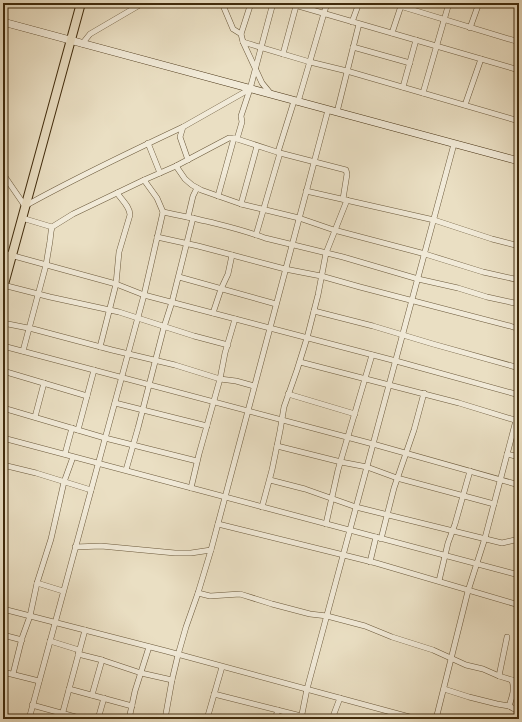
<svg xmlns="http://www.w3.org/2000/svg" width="522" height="722" font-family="'Old Standard TT',serif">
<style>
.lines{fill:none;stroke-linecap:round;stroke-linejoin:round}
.street-casing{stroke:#6a583a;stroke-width:6}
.secondary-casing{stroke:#402b0c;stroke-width:8}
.primary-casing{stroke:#402b0c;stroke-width:10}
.street{stroke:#f1ead8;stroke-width:5}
.secondary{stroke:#f1ead8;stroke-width:7}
.primary{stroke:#eadfc3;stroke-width:8}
</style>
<rect width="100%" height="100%" fill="#eadfc3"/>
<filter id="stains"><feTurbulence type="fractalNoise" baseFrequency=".005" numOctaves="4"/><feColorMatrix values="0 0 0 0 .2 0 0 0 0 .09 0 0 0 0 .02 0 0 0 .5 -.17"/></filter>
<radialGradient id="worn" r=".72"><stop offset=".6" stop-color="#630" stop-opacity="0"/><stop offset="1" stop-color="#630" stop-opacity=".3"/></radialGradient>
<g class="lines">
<defs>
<g id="street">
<path d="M222,3L233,29L241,34"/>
<path d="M251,3L241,34L243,42L262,83L271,94"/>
<path d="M288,3L519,70"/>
<path d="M390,3L519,42"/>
<path d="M516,3L519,4"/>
<path d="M352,22L359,3"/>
<path d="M470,28L479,3"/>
<path d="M392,33L402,3"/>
<path d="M243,42L310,62L347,71L519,121"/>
<path d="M82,44L90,34L143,3"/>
<path d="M353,47L410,63"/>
<path d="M283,54L296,6"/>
<path d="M403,87L416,40"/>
<path d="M423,93L449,3"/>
<path d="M298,102L327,3"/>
<path d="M465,105L481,59"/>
<path d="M337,112L359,24"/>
<path d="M237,139L242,122L241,116L250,89L273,3"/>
<path d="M148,143L160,173"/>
<path d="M278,152L294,101"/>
<path d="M188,160L180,137L183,127L250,89"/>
<path d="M176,166L185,179L192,185L201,190L241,204L299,218L334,230L425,254L483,272L519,280"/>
<path d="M3,174L25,206C77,177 130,152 183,127"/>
<path d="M144,180L176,166L229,138H234L280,153L346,170L347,174L343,199"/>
<path d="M306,191L434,220L492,239L519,246"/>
<path d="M218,196L234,138"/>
<path d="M241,204L257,146"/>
<path d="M163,212C197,219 232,226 265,238L343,257L418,279L458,288L487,297L519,304"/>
<path d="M188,217L193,196L197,188"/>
<path d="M22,218L52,227"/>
<path d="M256,235L280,153"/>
<path d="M157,237L198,246L285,269L321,276L360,287L510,326L519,329"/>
<path d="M3,253L116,284L144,295L396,361L519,395"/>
<path d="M179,277L276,304"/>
<path d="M3,285L50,297L119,312L194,336L228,345"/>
<path d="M314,311L373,326L433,344L519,368"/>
<path d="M213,313L221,289L228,274L232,255"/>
<path d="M3,323L33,329L112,350L175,365L220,379L236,381L254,386"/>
<path d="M3,346L373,444L519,485"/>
<path d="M100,347L116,284L119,252L130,215C130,207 122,200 117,193"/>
<path d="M23,351L46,265L50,241L51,232L52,227L73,214L144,180L157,198L163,212L144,295L29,719"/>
<path d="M300,362L459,403L518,421"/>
<path d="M3,371L87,396"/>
<path d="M288,394L355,414"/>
<path d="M115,403L207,426"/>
<path d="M3,408L105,438L197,461"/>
<path d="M35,417L44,383"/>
<path d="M78,430L94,370"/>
<path d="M3,438L519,575"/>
<path d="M277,446L341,462L367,467L397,478L494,504"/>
<path d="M65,454L72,428"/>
<path d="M507,454L519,457"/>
<path d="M3,465L36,473L91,490"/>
<path d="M126,470L138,428L164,327L172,302L193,218"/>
<path d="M270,480L305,489L356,507L502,543L519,539"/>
<path d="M191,488L199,454L220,379L225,353L235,319"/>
<path d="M262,507L272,470L280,431L284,407L297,370L307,338L318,295L326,253L347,200"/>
<path d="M218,524L376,563L519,605"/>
<path d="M326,524L338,470L372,355"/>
<path d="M381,539L394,488L414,430L424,393"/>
<path d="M75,547L101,546L175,553H191L211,550"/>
<path d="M370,562L376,537"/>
<path d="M439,581L448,543L455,524L470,471"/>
<path d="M37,583L63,591"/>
<path d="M198,593L210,596L240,594L272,604L310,614L327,616L365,626L392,637L433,650L466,665L483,669L499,676L512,680H519"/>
<path d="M3,609L166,651L417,719"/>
<path d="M3,635L22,640"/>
<path d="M50,641L79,650"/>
<path d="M78,654L102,660L141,673L172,680"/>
<path d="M3,672L39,681"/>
<path d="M13,674L22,638L30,616L37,583L51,539L64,482L73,457"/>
<path d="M499,676L507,637"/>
<path d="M69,689L132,706"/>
<path d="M444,689L469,697L497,704L509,706C512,697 515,690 512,680"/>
<path d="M214,694L313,719"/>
<path d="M92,695L102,660"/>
<path d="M32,705L83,719"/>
<path d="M509,706L518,711L516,719"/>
<path d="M61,719L85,630"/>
<path d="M98,719L104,698"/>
<path d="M129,719L135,691L149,647"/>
<path d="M165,719L172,680L178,655L186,627L198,593L211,550L328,110"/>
<path d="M207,719L222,667"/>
<path d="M275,719L278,710"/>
<path d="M301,719L307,689L454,144"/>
<path d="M332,719L340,698"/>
<path d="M436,719L468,591L485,538L519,409"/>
</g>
<path id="secondary" d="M3,22L519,161"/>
<path id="primary" d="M3,288L81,3"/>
</defs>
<!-- street casing -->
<use href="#street" class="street-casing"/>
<!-- secondary casing -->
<use href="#secondary" class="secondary-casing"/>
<!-- primary casing -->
<use href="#primary" class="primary-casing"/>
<!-- street -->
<use href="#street" class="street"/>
<!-- secondary -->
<use href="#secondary" class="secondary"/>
<!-- primary -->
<use href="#primary" class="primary"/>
</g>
<!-- margin -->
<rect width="522" height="722" fill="none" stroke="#eadfc3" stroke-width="16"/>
<rect x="4" y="4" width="514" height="714" fill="none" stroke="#402b0c" stroke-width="2"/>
<rect x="8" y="8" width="506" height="706" fill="none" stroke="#402b0c"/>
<rect width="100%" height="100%" filter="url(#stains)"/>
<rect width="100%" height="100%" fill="url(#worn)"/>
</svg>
